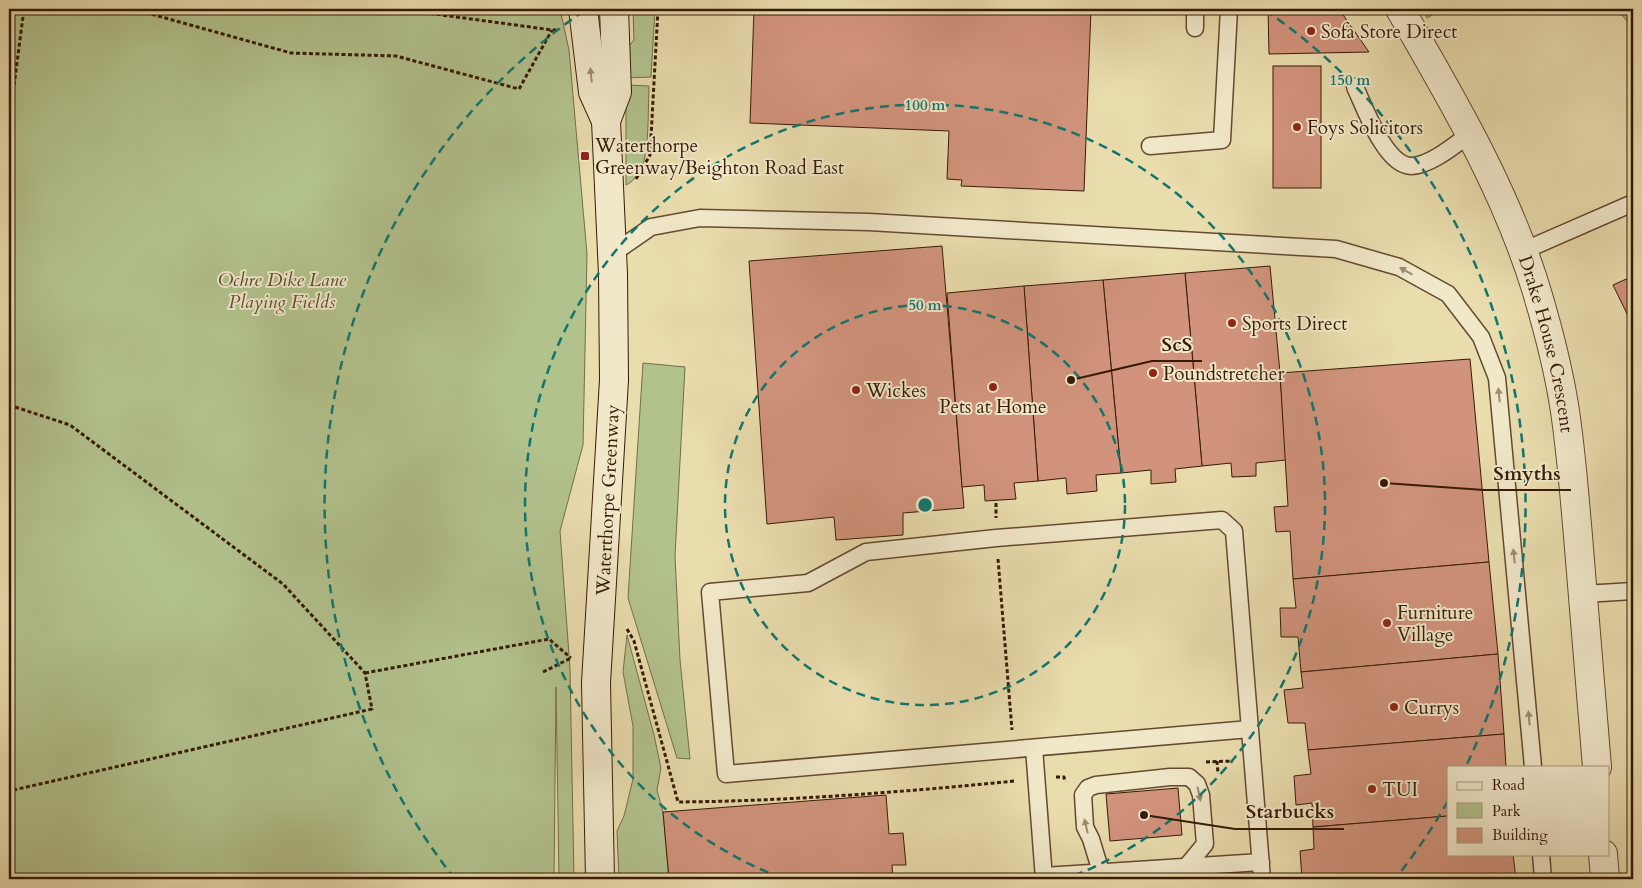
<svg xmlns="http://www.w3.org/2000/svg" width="1642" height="888" font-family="Cardo,serif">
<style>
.green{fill:#b2c28d;stroke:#746e4a}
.building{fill:#d1937c;stroke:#371a06}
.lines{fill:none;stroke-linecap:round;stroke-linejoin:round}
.lane-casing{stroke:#644a30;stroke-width:19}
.street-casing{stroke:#644a30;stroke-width:30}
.secondary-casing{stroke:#371a06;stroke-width:30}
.path{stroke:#371a06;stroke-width:3;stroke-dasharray:4 2.5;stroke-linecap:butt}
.lane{stroke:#f1e8ca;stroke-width:16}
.street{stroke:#f1e8ca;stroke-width:28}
.secondary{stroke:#f1e8ca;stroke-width:28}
.oneway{fill:#9d8b72}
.ring{fill:none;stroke:#0f766e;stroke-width:2.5;stroke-dasharray:9 6}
.poi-dot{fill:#8f2418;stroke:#f1e8ca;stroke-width:2}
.labels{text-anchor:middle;stroke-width:4;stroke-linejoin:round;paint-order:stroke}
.poi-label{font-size:19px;fill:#371a06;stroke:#f1e8ca;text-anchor:start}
.park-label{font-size:19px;font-style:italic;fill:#5c4c2e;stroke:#f1e8ca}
.street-label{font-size:19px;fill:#371a06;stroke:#f1e8ca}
.centre{fill:#0f766e;stroke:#f1e8ca;stroke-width:2.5}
.ring-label{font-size:15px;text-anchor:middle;font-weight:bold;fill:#0f766e;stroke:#f1e8ca;stroke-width:4;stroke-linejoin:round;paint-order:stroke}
.leader{fill:none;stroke:#371a06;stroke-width:2}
.callout-dot{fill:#371a06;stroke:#f1e8ca;stroke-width:2}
.callout-label{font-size:20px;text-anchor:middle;font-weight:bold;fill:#371a06;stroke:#f1e8ca;stroke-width:4;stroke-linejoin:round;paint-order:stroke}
</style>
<rect width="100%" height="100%" fill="#e9dcad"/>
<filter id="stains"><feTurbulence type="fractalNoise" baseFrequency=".004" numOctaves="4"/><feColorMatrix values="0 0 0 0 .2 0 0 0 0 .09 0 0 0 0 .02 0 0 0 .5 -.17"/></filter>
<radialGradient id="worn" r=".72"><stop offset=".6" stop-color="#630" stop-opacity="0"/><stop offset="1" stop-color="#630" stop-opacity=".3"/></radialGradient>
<!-- green -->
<g class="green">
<path d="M9,9H560L569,50L587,254L583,445L560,531L570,669L574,879H559L556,687L554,879H9Z"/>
<path d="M633,9H655L651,77L625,78V51L634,40Z"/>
<path d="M1422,9H1443L1427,18Z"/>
<path d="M1616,9H1633V27Z"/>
<path d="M626,85L649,86C648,109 649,134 645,156C644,165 635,182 626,185Z"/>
<path d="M643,363L685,367L675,556L680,660L690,759L677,758L628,598Z"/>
<path d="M627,635L654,735L661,768L657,790L663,812L669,879H619L617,831L624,816L633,779V726L623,672Z"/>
</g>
<!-- building -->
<g class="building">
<path d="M754,9H1091L1084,191L961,186L962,180L947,179L949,131L750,123Z"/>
<path d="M1268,9H1339L1369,52L1269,54Z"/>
<rect x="1273" y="66" width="48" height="122"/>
<path d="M942,246L964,508L903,513V535L836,540L834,517L767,524L749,261Z"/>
<path d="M1270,266L1280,373L1286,460L1256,463V476L1232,477L1231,463L1202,466L1185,273Z"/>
<path d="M1185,273L1202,466L1175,469L1176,482L1151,484V470L1121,473L1103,280Z"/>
<path d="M1633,276V326L1613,285Z"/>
<path d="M1103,280L1121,473L1096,475L1097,491L1067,494L1066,478L1038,481L1024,286Z"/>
<path d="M1024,286L1038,481L1014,483L1016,499L985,501L984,485L962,487L947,293Z"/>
<path d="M1470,359L1489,562L1293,579L1290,531L1276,532L1274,507L1288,506L1280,373Z"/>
<path d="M1489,562L1498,654L1301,672L1298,637H1281L1280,608H1296L1293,579Z"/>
<path d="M1498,654L1504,734L1308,750L1305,723H1288L1284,690L1303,688L1301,672Z"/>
<path d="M1504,734L1506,767H1448V816L1313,827L1312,803L1296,805L1294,776L1311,774L1308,750Z"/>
<path d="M1178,788L1182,835L1110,841L1106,794Z"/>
<path d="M886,795L889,834L903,833L906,865H892L893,879H669L663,812Z"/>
<path d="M1448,816V854H1513L1516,879H1302L1300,851L1314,849L1313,827Z"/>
</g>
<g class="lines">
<defs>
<g id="lane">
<path d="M1195,28V9"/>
<path d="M1355,87C1365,108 1385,165 1411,166C1430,166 1456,144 1471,133"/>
<path d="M1150,146L1222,140L1229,9"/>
<path d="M1523,251L1633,203"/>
<path d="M612,254L651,227L700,218L869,222L1336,249L1399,267L1448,294L1481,337L1497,378L1533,767"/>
<path d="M1584,594L1633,591"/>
<path d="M1250,729L726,774L710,592L808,583L866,552L996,538L1222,520L1234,531L1262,879"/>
<path d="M1034,748L1044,879"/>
<path d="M1541,854L1543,879"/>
<path d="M1101,872L1091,839L1085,827L1083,795L1088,788L1096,785L1170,777H1189L1197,784L1201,795L1205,844L1186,867"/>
<path d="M1044,876L1261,862"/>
</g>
<g id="street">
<path id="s1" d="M1400,9C1453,101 1506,190 1537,292C1548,329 1558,367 1564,405C1571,448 1574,492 1578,536C1585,613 1591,690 1597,767"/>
<path d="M1603,854L1605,879"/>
</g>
<g id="secondary">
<path d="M583,9L593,92L606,121L613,274L614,380L596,683L600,879"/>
<path d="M606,121L617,92L614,9"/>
</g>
</defs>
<!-- lane casing -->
<use href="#lane" class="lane-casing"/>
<!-- street casing -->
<use href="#street" class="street-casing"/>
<!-- secondary casing -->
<use href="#secondary" class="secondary-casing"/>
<!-- path -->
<g class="path">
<path d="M133,9L291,53L396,56L519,89L552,30"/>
<path d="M398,9L552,30H559"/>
<path d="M9,124L24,9"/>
<path d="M636,179L650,155L658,9"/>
<path d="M9,405L70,425L283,584L365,673L372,709L9,791"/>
<path d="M996,503V518"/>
<path d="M998,559L1012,730"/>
<path d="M627,629L634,641L678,802C791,801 903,792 1015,781"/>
<path d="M543,672L571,658"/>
<path d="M365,673L549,639L571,658"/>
<path d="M1217,761L1218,774"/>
<path d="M1206,762L1233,761"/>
<path d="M1056,777H1064L1065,782"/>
</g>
<!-- lane -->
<use href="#lane" class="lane"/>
<!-- street -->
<use href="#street" class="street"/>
<!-- secondary -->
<use href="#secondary" class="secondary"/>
</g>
<!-- one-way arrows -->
<defs><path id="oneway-solid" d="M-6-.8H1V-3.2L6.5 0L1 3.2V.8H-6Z" transform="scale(1.25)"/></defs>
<g class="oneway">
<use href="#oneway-solid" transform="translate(591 75) rotate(-96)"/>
<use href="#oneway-solid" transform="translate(1406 271) rotate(-151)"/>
<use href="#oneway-solid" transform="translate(1499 395) rotate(-96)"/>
<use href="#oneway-solid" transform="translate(1514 556) rotate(-96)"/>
<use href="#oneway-solid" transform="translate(1529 718) rotate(-95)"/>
<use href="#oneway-solid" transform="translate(1199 794) rotate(78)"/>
<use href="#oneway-solid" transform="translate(1086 826) rotate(-103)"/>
</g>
<!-- distance rings -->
<g class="ring">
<circle cx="925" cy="505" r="200"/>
<path d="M782 878A400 400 0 1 1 1068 878"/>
<path d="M1448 801A601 601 0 0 1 1395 879M455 879A601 601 0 0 1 585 10M1265 10A601 601 0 0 1 1467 764"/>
</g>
<!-- markers -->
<g class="poi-dot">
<circle cx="1311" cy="31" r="5"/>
<circle cx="1297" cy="127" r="5"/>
<rect x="580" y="151" width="10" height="10" rx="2.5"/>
<circle cx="1232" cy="323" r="5"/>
<circle cx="1153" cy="373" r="5"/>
<circle cx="993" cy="387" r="5"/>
<circle cx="856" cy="390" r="5"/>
<circle cx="1387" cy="623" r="5"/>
<circle cx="1394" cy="707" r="5"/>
<circle cx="1372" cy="789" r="5"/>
</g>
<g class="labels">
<!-- poi labels -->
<g class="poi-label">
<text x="1321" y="38">Sofa Store Direct</text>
<text x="1307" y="134">Foys Solicitors</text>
<text x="595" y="152">Waterthorpe<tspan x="595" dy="22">Greenway/Beighton Road East</tspan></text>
<text x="1242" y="330">Sports Direct</text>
<text x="1163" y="380">Poundstretcher</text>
<text x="866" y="397">Wickes</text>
<text x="993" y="413" text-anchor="middle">Pets at Home</text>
<text x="1397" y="619">Furniture<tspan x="1397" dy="22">Village</tspan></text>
<text x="1404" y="714">Currys</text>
<text x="1382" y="796">TUI</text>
</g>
<!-- park labels -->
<g class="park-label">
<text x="282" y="286">Ochre Dike Lane<tspan x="282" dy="22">Playing Fields</tspan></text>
</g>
<!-- street labels -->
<g class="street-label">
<text dy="7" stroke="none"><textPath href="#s1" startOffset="368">Drake House Crescent</textPath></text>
<text transform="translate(607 500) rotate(-87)" y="7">Waterthorpe Greenway</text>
</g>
</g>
<circle cx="925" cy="505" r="8" class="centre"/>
<g class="ring-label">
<text x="1350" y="85">150 m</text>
<text x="925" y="110">100 m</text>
<text x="925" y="310">50 m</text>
</g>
<!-- callouts -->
<path class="leader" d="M1071 380L1152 361H1202M1384 483L1484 490H1571M1144 815L1235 829H1344"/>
<g class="callout-dot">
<circle cx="1071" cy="380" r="5"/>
<circle cx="1384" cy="483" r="5"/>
<circle cx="1144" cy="815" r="5"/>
</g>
<g class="callout-label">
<text x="1177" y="351">ScS</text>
<text x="1527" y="480">Smyths</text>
<text x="1290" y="818">Starbucks</text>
</g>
<!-- margin -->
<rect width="1642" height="888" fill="none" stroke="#e9dcad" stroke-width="30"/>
<rect x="10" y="10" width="1622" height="868" fill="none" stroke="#371a06" stroke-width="2.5"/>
<rect x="15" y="15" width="1612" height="858" fill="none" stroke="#371a06"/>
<!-- legend -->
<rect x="1447" y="766" width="162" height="90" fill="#f1e8ca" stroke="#a7967c"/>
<rect x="1457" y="782" width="25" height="8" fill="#f1e8ca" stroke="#a7967c"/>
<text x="1492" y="790" font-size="15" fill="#371a06">Road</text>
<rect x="1457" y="803" width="25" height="15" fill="#b2c28d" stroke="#a7967c"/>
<text x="1492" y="816" font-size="15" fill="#371a06">Park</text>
<rect x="1457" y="828" width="25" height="15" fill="#d1937c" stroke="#a7967c"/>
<text x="1492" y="840" font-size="15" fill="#371a06">Building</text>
<rect width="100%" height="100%" filter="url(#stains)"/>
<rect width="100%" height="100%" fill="url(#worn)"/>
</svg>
